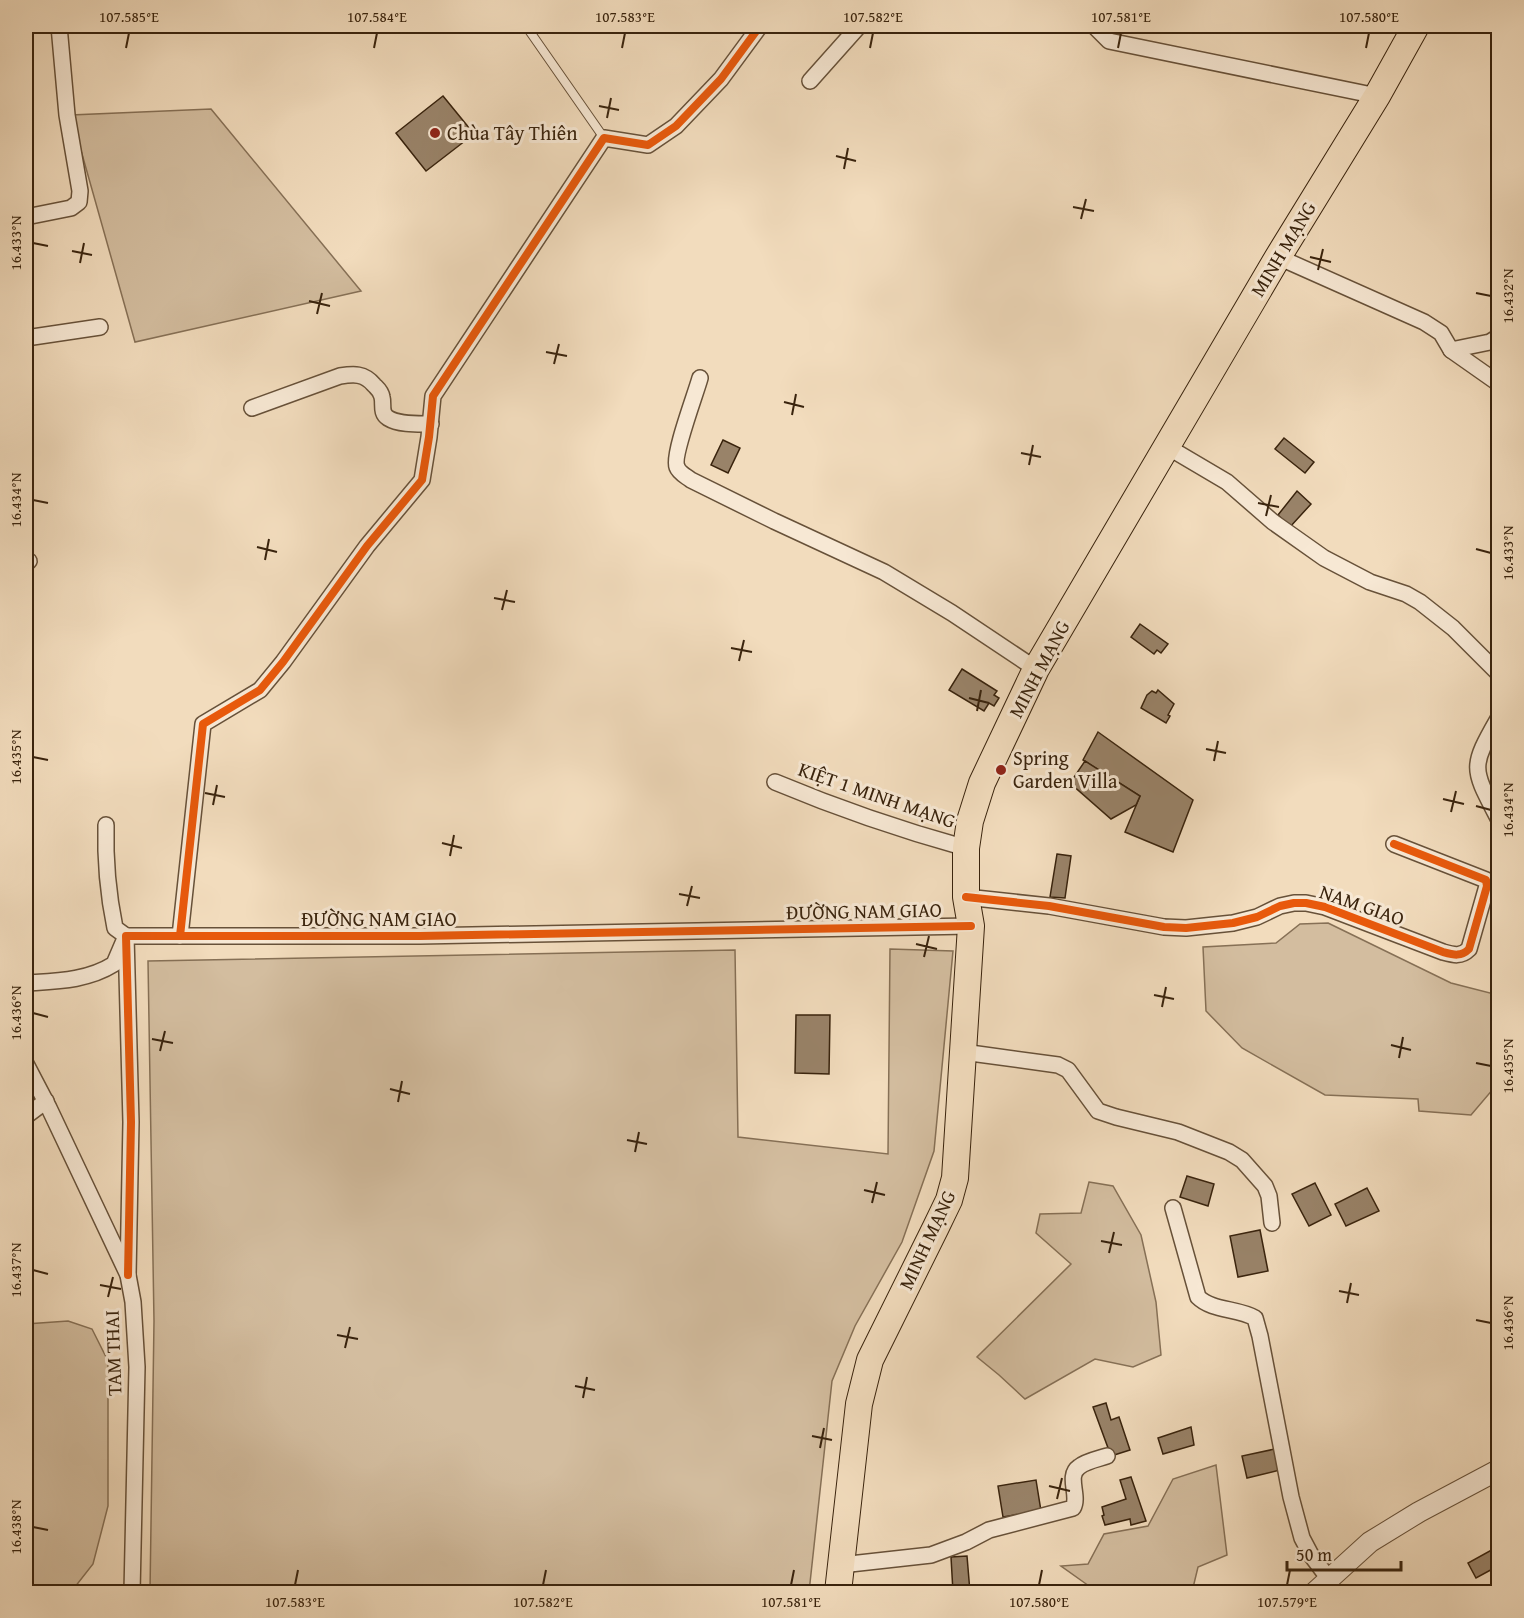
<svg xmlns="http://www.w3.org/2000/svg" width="1524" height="1618" font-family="'Gentium Book Plus',serif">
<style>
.green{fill:#d3bd9f;stroke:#867056;stroke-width:1.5}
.building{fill:#998369;stroke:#39230d;stroke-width:1.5}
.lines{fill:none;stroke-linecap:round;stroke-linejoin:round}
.service-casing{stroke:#675139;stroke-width:10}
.minor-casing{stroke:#675139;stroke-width:18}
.tertiary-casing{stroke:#675139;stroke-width:22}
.trunk-casing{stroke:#39230d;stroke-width:28}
.service{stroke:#f7e8d4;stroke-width:8}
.minor{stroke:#f7e8d4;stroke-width:15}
.tertiary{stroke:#f7e8d4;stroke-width:20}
.trunk{stroke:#f2dcbd;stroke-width:26}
.cycleway-casing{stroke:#f7e8d4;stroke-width:11}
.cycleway{stroke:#e8590c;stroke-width:8}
.ticks{fill:none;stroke:#39230d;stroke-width:2}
.poi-dot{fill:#8f2418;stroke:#f7e8d4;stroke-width:2}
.labels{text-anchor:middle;stroke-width:6;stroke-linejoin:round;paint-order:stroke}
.poi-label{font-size:20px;fill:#39230d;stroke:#f7e8d4;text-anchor:start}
.street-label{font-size:20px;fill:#39230d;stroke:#f7e8d4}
.neatline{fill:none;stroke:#39230d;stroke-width:2}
.ticks-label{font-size:15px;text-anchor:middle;fill:#39230d}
</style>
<rect width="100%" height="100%" fill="#f2dcbd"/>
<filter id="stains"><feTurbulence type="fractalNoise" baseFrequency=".00333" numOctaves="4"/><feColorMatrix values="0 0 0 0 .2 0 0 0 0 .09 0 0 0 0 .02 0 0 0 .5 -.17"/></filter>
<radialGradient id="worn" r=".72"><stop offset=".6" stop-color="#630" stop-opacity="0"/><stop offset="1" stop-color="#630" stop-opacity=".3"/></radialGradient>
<!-- green -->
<g class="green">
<path d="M211,109L361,291L135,342L71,115Z"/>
<path d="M1328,923L1451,983L1498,995V1068L1494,1088L1471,1115L1419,1111L1418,1099L1325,1095L1242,1048L1206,1011L1203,947L1276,943L1300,924Z"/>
<path d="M890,949L953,951L934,1151L902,1242L855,1326L832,1381L809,1592H150L154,1321L148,961L735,950L738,1137L888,1154Z"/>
<path d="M1089,1182L1113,1186L1141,1235L1156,1302L1161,1355L1133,1367L1095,1359L1025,1399L999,1375L977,1357L1071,1264L1036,1233L1040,1214L1081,1213Z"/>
<path d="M68,1321L92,1329L108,1361V1506L93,1564L71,1592H26V1324Z"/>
<path d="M1216,1465L1227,1555L1198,1567L1192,1592H1083L1089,1586L1061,1566L1088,1564L1104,1534L1148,1526L1173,1479Z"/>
</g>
<!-- building -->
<g class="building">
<path d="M443,96L474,134L426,171L396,133Z"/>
<path d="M1284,438L1314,462L1305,473L1275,449Z"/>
<path d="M723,440L740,448L728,473L711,465Z"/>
<path d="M1297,491L1311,504L1290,527L1278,515Z"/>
<path d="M1140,624L1168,644L1161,653L1157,650L1154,654L1131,637Z"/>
<path d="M962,669L997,691L994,695L999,698L994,706L989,703L984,711L949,690Z"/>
<path d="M1158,690L1174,704L1168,715L1170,716L1166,723L1141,708L1147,695L1152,691L1156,693Z"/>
<path d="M1098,732L1193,800L1173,852L1125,832L1140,796L1083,760Z"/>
<path d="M1085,761L1140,796L1136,805L1111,819L1070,783Z"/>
<path d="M1057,854L1071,856L1065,898L1050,897Z"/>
<path d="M796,1015H830L829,1074L795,1073Z"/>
<path d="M1187,1176L1214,1184L1208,1206L1180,1197Z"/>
<path d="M1315,1183L1331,1215L1309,1226L1292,1194Z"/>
<path d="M1367,1188L1379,1211L1346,1226L1335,1204Z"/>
<path d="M1260,1230L1268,1271L1238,1277L1230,1236Z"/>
<path d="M1106,1403L1111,1420L1119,1417L1130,1450L1111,1456L1093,1407Z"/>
<path d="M1191,1427L1194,1445L1163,1454L1158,1438Z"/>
<path d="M1275,1449L1280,1470L1247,1478L1242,1456Z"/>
<path d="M1131,1477L1146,1521L1131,1525L1130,1519L1105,1525L1102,1516L1104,1515L1102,1507L1126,1499L1120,1480Z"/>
<path d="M1036,1480L1041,1511L1003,1517L998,1486Z"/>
<path d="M1497,1547L1498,1566L1476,1578L1468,1563Z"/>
<path d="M967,1556L970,1592H953L951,1557Z"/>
</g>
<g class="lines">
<defs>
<path id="service" d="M526,26L604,138"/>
<g id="minor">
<path d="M1094,26L1109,41L1377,96"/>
<path d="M810,81L859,26"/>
<path d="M26,217L71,208L79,202L80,191L67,115L59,26"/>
<path d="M1278,257L1424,322L1441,333L1451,350L1498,383"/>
<path d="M26,338L100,327"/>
<path d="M1451,350L1490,342L1498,337"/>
<path d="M700,378C696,393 672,456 677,467C679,473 686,476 691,480L774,521L884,572L952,613L1036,669"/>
<path d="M252,408L340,376C354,374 364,373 374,385C378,389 381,391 382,397C384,404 380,413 388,418C399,425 418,424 431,424"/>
<path d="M1166,446L1227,482L1273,522L1324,558L1370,582L1406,594L1420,602L1453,628L1498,673"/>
<path d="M26,562L29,561"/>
<path d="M1498,719C1470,768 1472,768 1498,818"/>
<path d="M775,782C837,808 901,830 966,848"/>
<path d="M966,897L1049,906L1164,927L1186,928L1233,923L1257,917L1280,906L1294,903H1306L1325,907L1443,952C1454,955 1461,957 1469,949L1487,886L1486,880L1394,844"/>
<path d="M180,936L203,724L260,690L283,662L367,546L422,480L429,437L433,396L604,138L648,145L676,126L721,79L760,26"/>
<path d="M26,983C56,981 87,981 114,964L126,936L115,928C108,894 105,860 106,825"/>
<path d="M963,1052L1058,1065L1068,1070L1098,1111L1116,1117L1178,1132L1229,1152L1242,1160L1265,1186L1269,1196L1272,1223"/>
<path d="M26,1064L49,1108L128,1275L133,1302L137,1367L132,1592"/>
<path d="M26,1116L46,1101"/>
<path d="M1173,1208L1198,1297C1212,1311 1237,1308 1255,1318L1260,1336L1291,1497L1302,1538L1311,1555L1329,1579"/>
<path d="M128,1275L131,1122L126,936H420L971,926"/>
<path d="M841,1565L931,1555L966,1542L989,1530L1073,1508C1080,1496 1066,1476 1079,1467C1086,1461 1098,1459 1107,1456"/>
</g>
<path id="tertiary" d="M1315,1592L1370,1542L1419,1512L1498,1470"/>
<path id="trunk" d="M838,1592L859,1404L870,1360L936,1227L949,1200L955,1178L971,926L966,897V848L970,821L982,783L1036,669L1278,257L1377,96L1416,26"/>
</defs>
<!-- service casing -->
<use href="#service" class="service-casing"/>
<!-- minor casing -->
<use href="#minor" class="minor-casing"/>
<!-- tertiary casing -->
<use href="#tertiary" class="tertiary-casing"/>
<!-- trunk casing -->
<use href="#trunk" class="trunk-casing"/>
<!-- service -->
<use href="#service" class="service"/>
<!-- minor -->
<use href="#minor" class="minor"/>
<!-- tertiary -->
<use href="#tertiary" class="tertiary"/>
<!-- trunk -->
<use href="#trunk" class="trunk"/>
<defs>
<g id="cycleway">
<path d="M966,897L1049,906L1164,927L1186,928L1233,923L1257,917L1280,906L1294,903H1306L1325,907L1443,952C1454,955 1461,957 1469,949L1487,886L1486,880L1394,844"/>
<path d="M180,936L203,724L260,690L283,662L367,546L422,480L429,437L433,396L604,138L648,145L676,126L721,79L760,26"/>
<path d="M128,1275L131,1122L126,936H420L971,926"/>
</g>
</defs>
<!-- cycleway casing -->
<use href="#cycleway" class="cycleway-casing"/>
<!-- cycleway -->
<use href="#cycleway" class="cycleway"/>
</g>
<!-- ticks -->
<path class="ticks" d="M126,48L129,33M374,48L377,33M622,48L625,33M870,48L873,33M1118,48L1121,33M1366,48L1369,33M599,106L619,110M607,118L611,98M836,156L856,161M844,169L848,148M1073,207L1094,211M1081,219L1086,199M33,243L48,246M72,251L92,255M1310,257L1331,262M80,263L84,243M1318,270L1323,249M1476,293L1491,296M309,301L330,306M317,314L322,293M546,352L567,356M554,364L559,344M784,402L804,407M792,415L796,394M1021,453L1041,457M1029,465L1033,445M33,500L48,503M1258,503L1279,507M1266,516L1271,495M257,547L277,552M1476,549L1491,553M265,560L269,539M494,598L515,602M502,610L507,590M731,648L752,652M739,661L744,640M969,698L989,703M977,711L981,690M1206,749L1226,753M33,757L48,760M1214,761L1218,741M205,793L225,797M1443,799L1464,804M213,805L217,785M1476,806L1491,810M1451,812L1456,791M442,843L462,848M450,856L454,835M679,894L700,898M687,906L692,886M916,944L937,949M924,957L929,936M1154,995L1174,999M1162,1007L1166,987M33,1013L48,1017M152,1039L173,1043M1391,1045L1411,1050M160,1051L165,1031M1399,1058L1403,1037M1476,1063L1491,1066M390,1089L410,1094M398,1102L402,1081M627,1140L647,1144M635,1152L639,1132M864,1190L885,1195M872,1203L877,1182M1101,1241L1122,1245M1109,1253L1114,1232M33,1270L48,1274M100,1285L121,1289M1339,1291L1359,1295M108,1297L113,1277M1347,1303L1351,1283M1476,1320L1491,1323M337,1335L358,1339M345,1348L350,1327M575,1386L595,1390M583,1398L587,1377M812,1436L832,1440M820,1448L824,1428M1049,1486L1070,1491M1057,1499L1062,1478M33,1527L48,1530M295,1585L298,1570M543,1585L546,1570M791,1585L794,1570M1039,1585L1042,1570M1287,1585L1290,1570"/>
<!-- markers -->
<g class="poi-dot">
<circle cx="435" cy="133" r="6"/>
<circle cx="1001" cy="770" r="6"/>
</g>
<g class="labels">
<!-- poi labels -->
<g class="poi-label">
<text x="447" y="140">Chùa Tây Thiên</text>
<text x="1013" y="765">Spring<tspan x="1013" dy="23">Garden Villa</tspan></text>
</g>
<!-- street labels -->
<g class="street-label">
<text transform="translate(1283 249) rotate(-59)" y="7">MINH MẠNG</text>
<text transform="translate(1039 669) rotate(-62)" y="7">MINH MẠNG</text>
<text transform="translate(877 795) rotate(19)" y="7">KIỆT 1 MINH MẠNG</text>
<text transform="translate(1362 905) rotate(19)" y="7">NAM GIAO</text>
<text transform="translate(864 911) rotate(-1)" y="7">ĐƯỜNG NAM GIAO</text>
<text x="379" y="926">ĐƯỜNG NAM GIAO</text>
<text transform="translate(927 1240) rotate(-65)" y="7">MINH MẠNG</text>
<text transform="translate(113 1353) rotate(-92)" y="7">TAM THAI</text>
</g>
</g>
<!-- margin -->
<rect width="1524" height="1618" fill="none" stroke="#f2dcbd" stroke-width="66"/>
<!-- scale -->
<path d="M1287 1561v9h114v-9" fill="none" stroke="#39230d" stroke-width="3"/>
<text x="1296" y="1561" font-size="18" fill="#39230d" stroke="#f7e8d4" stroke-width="4.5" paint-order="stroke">50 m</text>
<rect x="33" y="33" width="1458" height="1552" class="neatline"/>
<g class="ticks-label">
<text x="129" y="22">107.585°E</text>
<text x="377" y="22">107.584°E</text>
<text x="625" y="22">107.583°E</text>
<text x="873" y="22">107.582°E</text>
<text x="1121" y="22">107.581°E</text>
<text x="1369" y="22">107.580°E</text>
<text transform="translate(16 243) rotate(-90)" y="5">16.433°N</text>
<text transform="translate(1508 296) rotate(-90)" y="5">16.432°N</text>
<text transform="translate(16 500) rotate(-90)" y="5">16.434°N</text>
<text transform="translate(1508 553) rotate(-90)" y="5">16.433°N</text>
<text transform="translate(16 757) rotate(-90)" y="5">16.435°N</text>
<text transform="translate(1508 810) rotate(-90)" y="5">16.434°N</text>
<text transform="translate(16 1013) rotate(-90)" y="5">16.436°N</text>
<text transform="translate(1508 1066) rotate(-90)" y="5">16.435°N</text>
<text transform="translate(16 1270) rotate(-90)" y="5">16.437°N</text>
<text transform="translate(1508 1323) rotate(-90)" y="5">16.436°N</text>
<text transform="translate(16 1527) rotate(-90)" y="5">16.438°N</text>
<text x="295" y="1607">107.583°E</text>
<text x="543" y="1607">107.582°E</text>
<text x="791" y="1607">107.581°E</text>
<text x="1039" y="1607">107.580°E</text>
<text x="1287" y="1607">107.579°E</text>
</g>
<rect width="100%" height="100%" filter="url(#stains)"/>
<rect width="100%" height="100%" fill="url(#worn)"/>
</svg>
